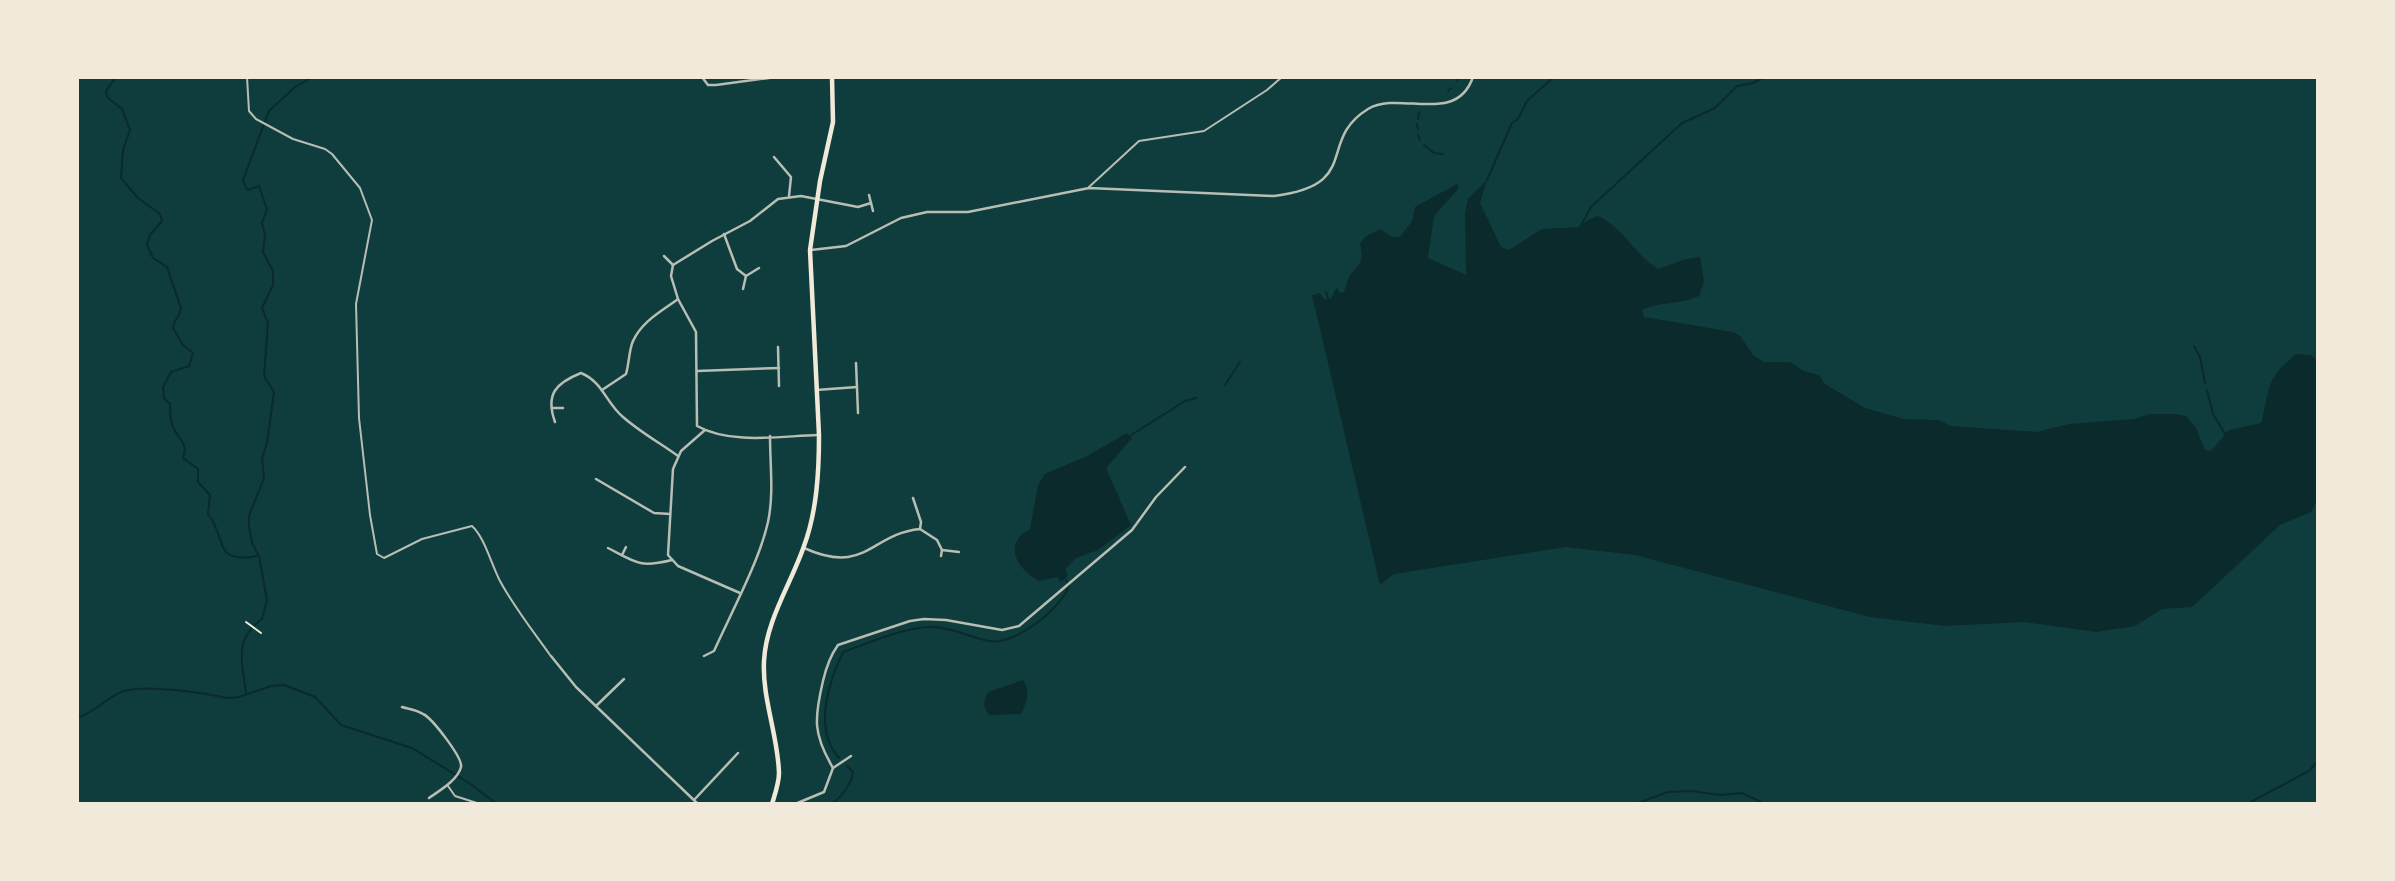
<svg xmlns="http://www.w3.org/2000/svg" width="2395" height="881" font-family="Arial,sans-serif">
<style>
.water{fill:#0a2a2b}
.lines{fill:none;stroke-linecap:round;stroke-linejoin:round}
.stream{stroke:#0a2a2b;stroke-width:2}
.path{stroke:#f1e9da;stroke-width:2}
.service{stroke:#b8beb3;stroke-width:2}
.minor{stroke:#b8beb3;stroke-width:2.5}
.primary{stroke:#f1e9da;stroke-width:4.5}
</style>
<rect width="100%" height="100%" fill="#0f3d3e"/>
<!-- water -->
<g class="water">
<path d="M1487,180L1480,203L1501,247L1509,250L1542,229L1580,227L1586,221L1598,216C1623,227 1635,255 1658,269L1686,259L1700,257L1704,282L1699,296C1681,305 1660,301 1642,310L1644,317L1733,332L1740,336L1754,356L1764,362H1790L1804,371L1819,375L1825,384L1865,408L1904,419L1939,420L1951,426L2036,432L2069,424L2134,419L2149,414H2176L2186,416L2196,428L2205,450L2211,451L2229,430L2261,423C2271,386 2264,381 2296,354L2311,355L2318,361V499L2311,512L2280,525L2192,607L2162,609L2135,626L2096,632L2024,622L1945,626L1870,617L1635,555L1566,547L1394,574L1380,585L1312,295L1320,293L1324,299C1335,302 1332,291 1337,288L1340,293L1344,292C1346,287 1347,280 1350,275C1361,261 1364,264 1360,243L1366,236L1381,229L1392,237H1400L1412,221L1415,207L1457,184L1459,188L1434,216L1428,258L1466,275L1465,213L1468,199Z"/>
<path d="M1127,433L1132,438L1106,468L1131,525L1098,550L1076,558L1065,569L1068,576L1061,582L1057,577L1039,581C1017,569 1002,544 1030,529L1038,485L1045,474L1087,456Z"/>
<path d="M1023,680C1031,691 1027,703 1021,714L990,715C982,708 984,701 988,692Z"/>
</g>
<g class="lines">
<!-- stream -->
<g class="stream">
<path d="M116,77L106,91L107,97L122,109L130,130L123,150L121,178L138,198L160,214L162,221L150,235L147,245L153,258L167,267L181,308C180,316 174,320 173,328L183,345L193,353L189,366L171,372L163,387L164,398L170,404C170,412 170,420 173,427C178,439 189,443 183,458L198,469V482L210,495L208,514C228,539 212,564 257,556"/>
<path d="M1457,81L1458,78"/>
<path d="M1448,91L1451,88"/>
<path d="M1418,119L1419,112"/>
<path d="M1417,124L1418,129"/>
<path d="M1418,134L1420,140"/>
<path d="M1424,145L1434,153L1443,154"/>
<path d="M1487,180L1512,123L1518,119L1527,101L1554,77"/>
<path d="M1580,227L1591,207L1682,123L1715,108L1737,86L1753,83L1764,77"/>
<path d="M1326,292L1329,301"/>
<path d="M2194,346L2200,357L2205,383"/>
<path d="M1225,385L1240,362"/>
<path d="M2207,390L2213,414L2225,434"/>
<path d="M1128,437L1185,401L1196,398"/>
<path d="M246,694C243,665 232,640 262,619L267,600L259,556L252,543L249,526V516L264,478L262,459L267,443L274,392L264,376L268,323L262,308L273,285V271L263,252L265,235L262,223L267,209L259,186L247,190L243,180L269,111L295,87L313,77"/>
<path d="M77,718C96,712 108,696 124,691C147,684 203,693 228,698L239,697L271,686L284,685L315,697L341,725L412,748L469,783L497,804"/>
<path d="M839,758C813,729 828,684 843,652C869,643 904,627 931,627C952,627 969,637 989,641C1014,646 1061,609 1069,586L1066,580"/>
<path d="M829,804C840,801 852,783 853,772L847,766"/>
<path d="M1635,804L1668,792L1691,791L1721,795L1742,793L1765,804"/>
<path d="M2247,804L2309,771L2318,761"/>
</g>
<!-- path -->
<path class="path" d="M246,622L261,633"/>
<!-- service -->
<g class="service">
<path d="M247,77L249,111L256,119L293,139L325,149L332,154L360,188L372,220L356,304L359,418L370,515L377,554L384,558L422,539L472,526C485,538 491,564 500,581C514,607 533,631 550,655"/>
<path d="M1089,187L1139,141L1204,131L1267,90L1282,77"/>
<path d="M448,786L455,796L480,804"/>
</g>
<!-- minor -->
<g class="minor">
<path d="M702,77L708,85H716L776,77"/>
<path d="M774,157L791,177L789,196"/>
<path d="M869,195L873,211"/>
<path d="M724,234L737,269L746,276"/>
<path d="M811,250L846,246L901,218L927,212H968L1089,188L1274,196C1363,185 1316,141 1368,109C1400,90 1456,126 1473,77"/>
<path d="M664,256L673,265"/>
<path d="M673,265L671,276L678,299L696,332L697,426C732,445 780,436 818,435"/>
<path d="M673,265L712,241L750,221L778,199L801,196L858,207L871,203"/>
<path d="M743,289L746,276L759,268"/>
<path d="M778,347L779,386"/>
<path d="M856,363L858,413"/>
<path d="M697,371L779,368"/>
<path d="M602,390L626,374C629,364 629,350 633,341C642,321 662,311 678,299"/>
<path d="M816,390L857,387"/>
<path d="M552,408H563"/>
<path d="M555,422C545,394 556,383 581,373C603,382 606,403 623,417C640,432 660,443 678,456"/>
<path d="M705,430L681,451L673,469L668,555L678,566L740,593"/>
<path d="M596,479L654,513L670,514"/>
<path d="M913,498L921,522L920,529"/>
<path d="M608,548C637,563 639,568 672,560"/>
<path d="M804,548C866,576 870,534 920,529L937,540L942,550"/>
<path d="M622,555L626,547"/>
<path d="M941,556L942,550L959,552"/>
<path d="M551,656L576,687L698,804"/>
<path d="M704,656L714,651C731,613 759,562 768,522C774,494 770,465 770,436"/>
<path d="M596,706L624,679"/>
<path d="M402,707C409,709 417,710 423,714C432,718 463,758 461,767C458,780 439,791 429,798"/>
<path d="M833,768C813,734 814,719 823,681C826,668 830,656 838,645L910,621L924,619L946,620L1002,630L1019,626L1132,530L1156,497L1185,467"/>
<path d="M694,800L738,753"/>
<path d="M795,804L824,792L833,768L851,756"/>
</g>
<!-- primary -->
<path class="primary" d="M772,804C775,794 779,783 779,773C778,735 762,699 764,661C766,620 791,584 804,546C817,511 819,471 819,435L810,250L820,181L833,122L832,77"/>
</g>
<!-- border -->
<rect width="2395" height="881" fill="none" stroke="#f1e9da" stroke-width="158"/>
</svg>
